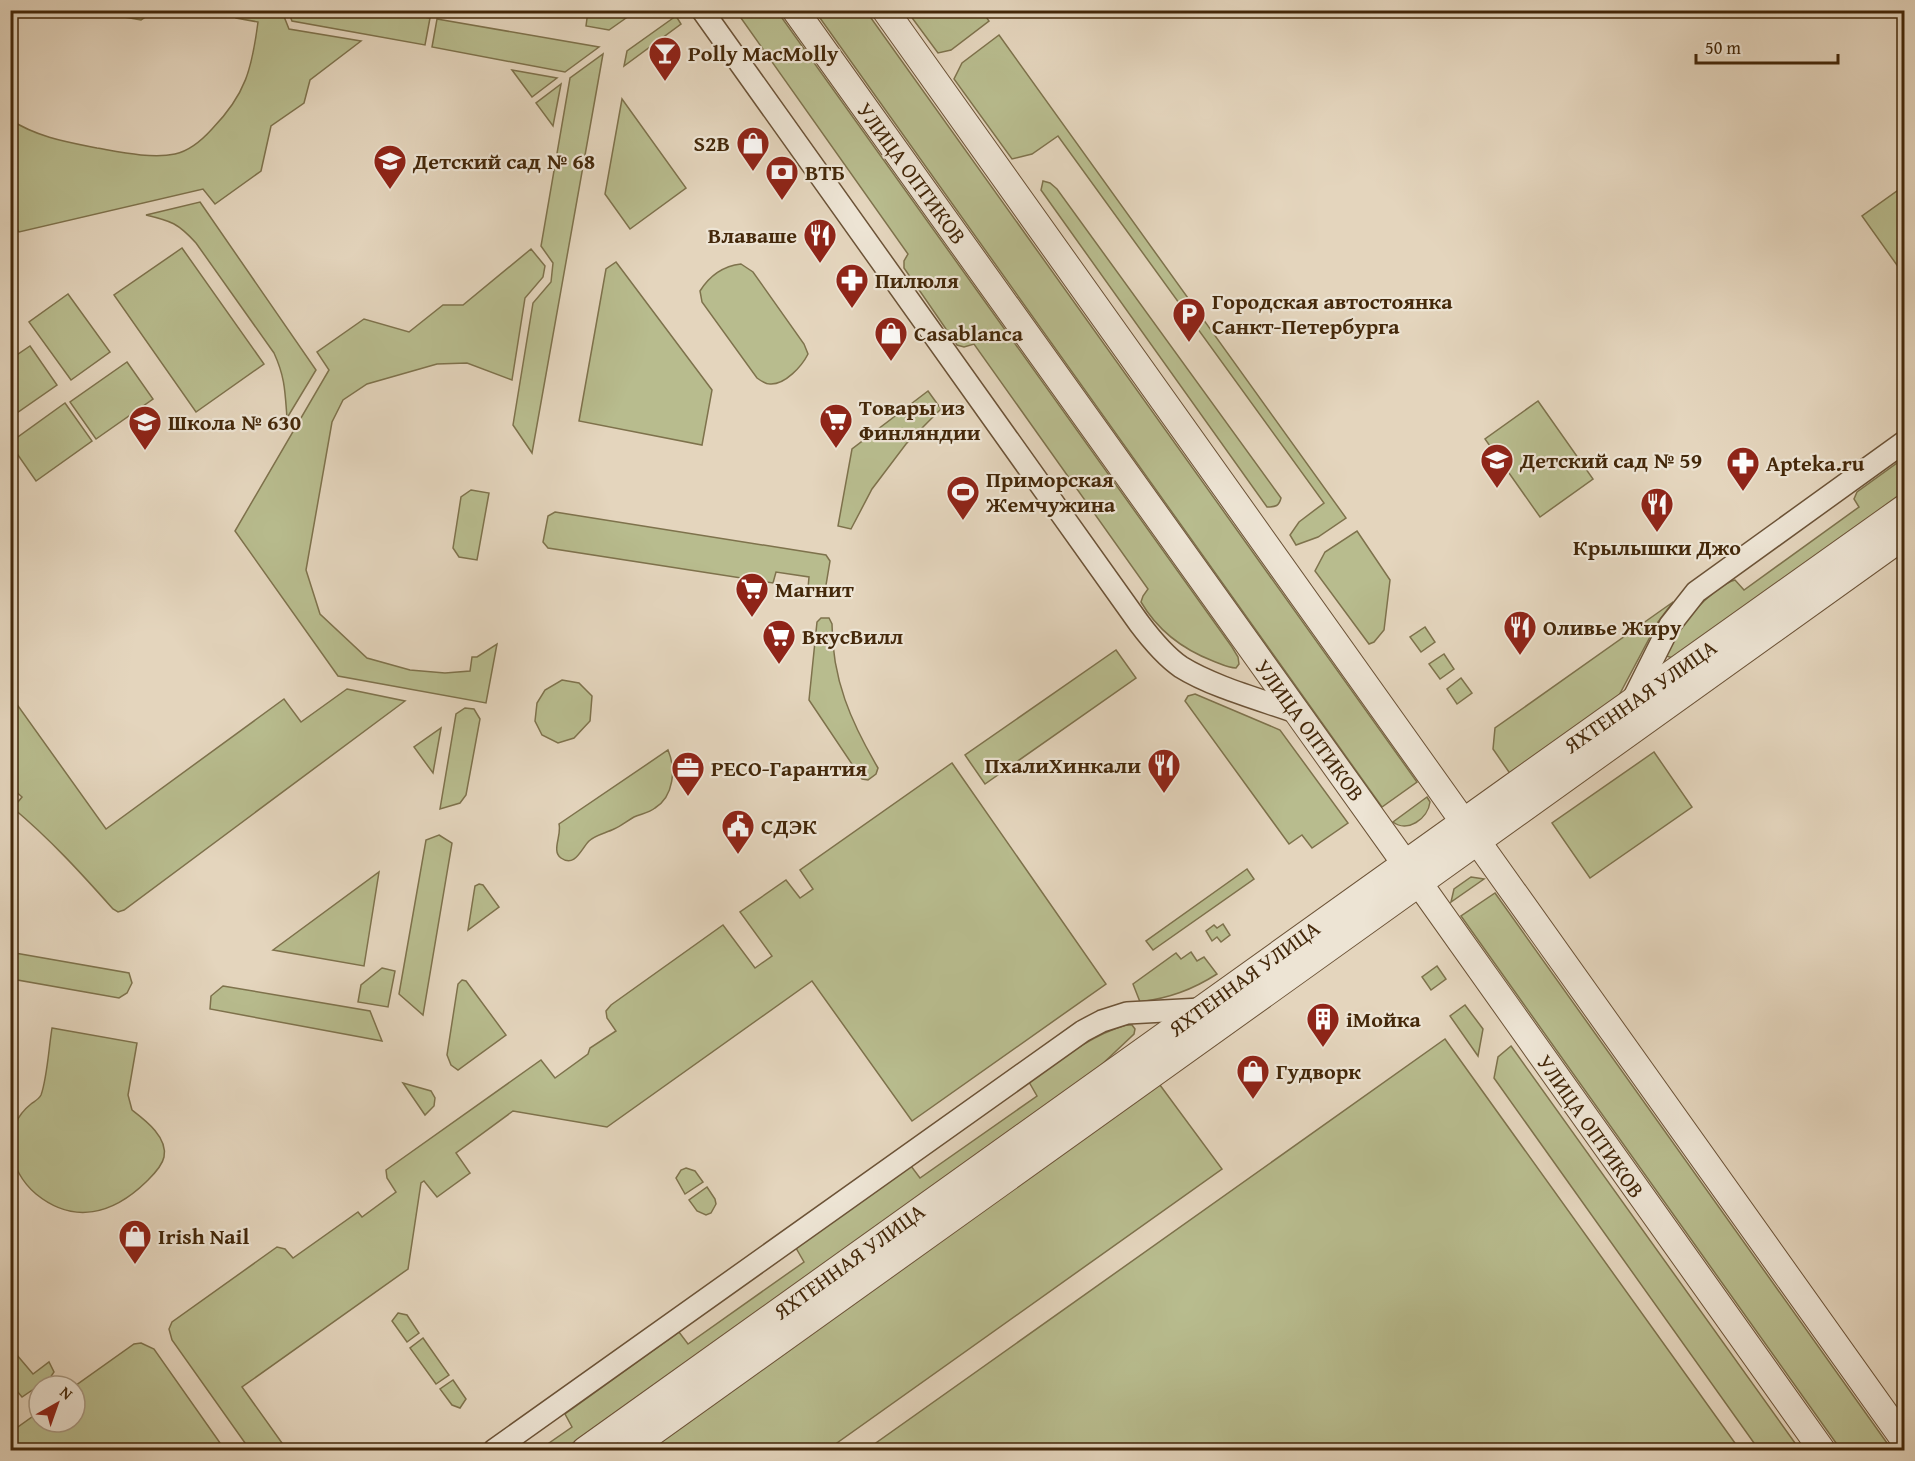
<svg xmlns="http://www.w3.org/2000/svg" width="1915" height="1461" font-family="'Gentium Book Plus',serif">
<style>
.green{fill:#b8bc8e;stroke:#7e724c;stroke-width:1.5}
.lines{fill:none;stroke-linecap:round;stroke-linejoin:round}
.minor-casing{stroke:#6c5337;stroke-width:24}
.tertiary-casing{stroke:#6c5337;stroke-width:28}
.minor{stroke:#ede4d4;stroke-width:21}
.tertiary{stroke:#ede4d4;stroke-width:26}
.labels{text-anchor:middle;stroke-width:4.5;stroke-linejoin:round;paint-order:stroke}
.poi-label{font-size:22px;font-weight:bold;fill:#44280a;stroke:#ede4d4;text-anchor:start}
.street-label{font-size:22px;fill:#44280a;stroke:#ede4d4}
</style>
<rect width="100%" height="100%" fill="#e4d5bd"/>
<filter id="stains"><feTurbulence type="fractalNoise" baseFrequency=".00333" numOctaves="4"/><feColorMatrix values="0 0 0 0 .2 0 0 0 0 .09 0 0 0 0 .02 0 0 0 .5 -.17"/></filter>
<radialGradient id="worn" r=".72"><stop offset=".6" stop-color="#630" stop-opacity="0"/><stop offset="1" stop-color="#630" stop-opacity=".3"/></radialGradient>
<!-- green -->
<g class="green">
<path d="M90,11H151L150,14L141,20Z"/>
<path d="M231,11H262L283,14L289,29L361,41L310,80L304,103L271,126L261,171L215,204L203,189L19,232L11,221V120C37,137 67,142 97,148C120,152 152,159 175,154C189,151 203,139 212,129C246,94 252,68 258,22L236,18Z"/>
<path d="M288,11H388L430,18L425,45L292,21Z"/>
<path d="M588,11V10L636,11L609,30L586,26Z"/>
<path d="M736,11H777L1232,647L1238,657L1239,664L1236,668C1228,668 1221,664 1213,661C1182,649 1158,631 1141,602L1143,596L1148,589L974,344L964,347L957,345L904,268V261L908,254Z"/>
<path d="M815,11H866L1417,782L1382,807Z"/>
<path d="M907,11H982L989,21L951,50L938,53Z"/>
<path d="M676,16L681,24L624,66L627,51Z"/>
<path d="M437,19L599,47L565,72L432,47Z"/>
<path d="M999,35L1346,518L1318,537L1296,545L1290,535L1299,522L1324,503L1058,136L1032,154L1012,159L954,79L962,63Z"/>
<path d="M603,54L532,453L513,425L533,303L551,282L553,263L541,246L570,78Z"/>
<path d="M512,70L557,78L532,97Z"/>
<path d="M561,84L553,126L536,103Z"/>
<path d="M622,99L686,188L630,229L605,194Z"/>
<path d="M1043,181L1050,183L1057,189L1281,498C1279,506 1276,507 1267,507L1041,190Z"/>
<path d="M1904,186V275L1862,216Z"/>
<path d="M200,202L316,370L287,418C285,391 285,377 274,353L196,243C178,223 171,221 146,215Z"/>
<path d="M182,248L264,364L196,412L114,295Z"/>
<path d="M531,249L545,266L543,277L525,298L512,380L467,363L437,364L367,384L343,400L332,422L306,570L320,614L367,658L410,670L445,673L470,671L472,657H477L497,644L486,703L338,676L235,531L329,370L317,352L364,319L409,332L443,305H463Z"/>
<path d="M616,262L712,390L702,445L579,421L606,269Z"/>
<path d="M741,264L753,272L804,344L808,354C802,366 785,385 770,384C766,384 761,381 757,378L702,302L700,291C710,275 724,266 741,264Z"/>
<path d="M68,294L110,352L71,380L29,322Z"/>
<path d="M30,346L57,385L11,417V359Z"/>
<path d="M127,362L153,399L96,439L70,402Z"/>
<path d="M928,391L941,409L906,444L872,489L851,529L838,526L852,449Z"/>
<path d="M1538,401L1593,479L1540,517L1485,439Z"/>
<path d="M65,403L92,441L36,481L11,445V442Z"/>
<path d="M1904,458V493L1673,658L1666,656C1663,638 1716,584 1735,580L1744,590L1859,507L1854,499L1857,492Z"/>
<path d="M471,490L489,493L477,560L459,557L453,548L461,497Z"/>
<path d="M555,512L826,555L830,561L826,585L820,590L808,588L809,577L776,572L773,583L548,548L543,542L548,516Z"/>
<path d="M1357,531L1390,580L1384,630L1374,642L1369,644L1315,571L1325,552Z"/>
<path d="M1673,602L1658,622L1616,701L1511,775L1493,749L1495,728Z"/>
<path d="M821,618H829L832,624C832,679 851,722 878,768L876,774L868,780L862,779L809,700L817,622Z"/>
<path d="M1425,627L1435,642L1421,652L1410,637Z"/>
<path d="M1116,650L1136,678L985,784L965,755Z"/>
<path d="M1444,654L1454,669L1440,679L1429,664Z"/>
<path d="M1461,678L1472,693L1457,704L1447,689Z"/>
<path d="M562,680L579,683L592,696L590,721L574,738L558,743L542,735L535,721L537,703L545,690Z"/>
<path d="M347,689L405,701L124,910L118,912L113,909C81,873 50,839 13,808L22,797L11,787V696L106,829L284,699L301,722Z"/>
<path d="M1195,694L1280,730L1348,823L1312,848L1302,835L1289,844L1185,701L1188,696Z"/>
<path d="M465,708L474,709L480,719L466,795L460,803L440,809L456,714Z"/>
<path d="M441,728L433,773L414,747Z"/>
<path d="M668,750C676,769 674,796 655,808C649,813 640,814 634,817C627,821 621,826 614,829C606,833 595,835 589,841C581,849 575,868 561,858C551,851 562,835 559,824Z"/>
<path d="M1654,752L1692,807L1590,878L1552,823Z"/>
<path d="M952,763L1106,984L912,1121L812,981L607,1127L513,1111L456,1153L470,1173L437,1197L424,1181L421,1183L408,1269L242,1387L287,1450H250L172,1340L169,1329L172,1322L277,1247L285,1249L293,1258L358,1212L362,1217L396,1192L387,1178L386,1170L541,1060L555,1078L588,1054L590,1048L616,1031L607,1018L606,1011L611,1005L723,925L755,968L772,956L740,912L786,880L800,898L813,889L800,870Z"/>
<path d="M1427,797L1430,802C1428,819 1407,833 1393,822Z"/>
<path d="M439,835L452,843L423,1015L399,994L426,840Z"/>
<path d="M1247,869L1254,879L1153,950L1146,941Z"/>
<path d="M379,872L364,966L273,950Z"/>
<path d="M1471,877L1484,879L1451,902L1454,889Z"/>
<path d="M479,884L483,885L499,907L468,930L475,886Z"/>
<path d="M1495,893L1892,1450H1841L1461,916Z"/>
<path d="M1223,924L1230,935L1221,942L1217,937L1212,941L1206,931L1214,925L1217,928Z"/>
<path d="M1191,952L1197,961L1204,957L1217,974C1192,990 1169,998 1140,1002L1133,984L1176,953L1181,959Z"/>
<path d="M15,953L129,973L132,983L127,993L119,998L12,979L11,959Z"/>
<path d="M1437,966L1446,979L1431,990L1422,977Z"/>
<path d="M382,968L395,971L388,1007L358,1002L361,985Z"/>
<path d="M462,980L466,981L506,1035L458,1070L451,1065L447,1055L458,984Z"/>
<path d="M223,986L370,1011L382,1041L210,1009L211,996Z"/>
<path d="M1465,1005L1483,1029L1478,1056L1450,1016Z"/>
<path d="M1126,1025H1132L1135,1029L1134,1034L1097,1069L563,1450H539L572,1427L565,1414L679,1332L688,1344L804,1262L796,1248L911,1166L920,1178L1037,1096L1029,1082C1060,1060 1089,1036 1126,1025Z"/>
<path d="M52,1028L137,1043L128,1095L132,1110C145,1120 168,1137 164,1157C162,1167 152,1176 146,1182C113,1214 74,1225 36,1194C23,1183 12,1166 12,1147C12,1129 16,1116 31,1104C35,1101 39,1099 41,1095C47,1079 49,1046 52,1028Z"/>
<path d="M1445,1039L1740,1450H866Z"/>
<path d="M1511,1046L1800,1450H1759L1494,1078L1498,1057Z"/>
<path d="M1157,1081L1222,1169L827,1450H640Z"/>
<path d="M403,1083L431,1091L435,1098L434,1106L425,1115Z"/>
<path d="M686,1168L695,1171L703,1182L685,1194L676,1178L681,1170Z"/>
<path d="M707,1187L715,1199L716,1204L711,1213L706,1215L697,1211L689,1200Z"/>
<path d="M398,1313L407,1315L419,1333L407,1342L392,1321Z"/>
<path d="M423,1338L449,1375L436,1384L410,1348Z"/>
<path d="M141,1343L154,1349L225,1450H11V1432L39,1412V1422H75V1386L134,1344Z"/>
<path d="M11,1348L33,1374L49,1362L54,1372L50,1378L22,1397L11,1384Z"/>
<path d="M453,1380L466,1399L460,1408L452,1405L440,1389Z"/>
</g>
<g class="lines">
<defs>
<g id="minor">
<path d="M702,10L1139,623C1151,639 1165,656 1181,667C1213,687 1262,700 1298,713"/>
<path d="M1631,703L1670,625L1696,592L1904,442"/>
<path d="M494,1450L1083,1031L1102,1021L1127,1013L1201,1009"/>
</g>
<g id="tertiary">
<path d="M795,10L1419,883L1822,1450"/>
<path d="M885,10L1904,1440"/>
<path d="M585,1450L1512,787L1904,508"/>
<path d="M628,1450L1904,536"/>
</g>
</defs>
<!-- minor casing -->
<use href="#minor" class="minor-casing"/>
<!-- tertiary casing -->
<use href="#tertiary" class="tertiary-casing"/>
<!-- minor -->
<use href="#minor" class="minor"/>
<!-- tertiary -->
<use href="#tertiary" class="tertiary"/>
</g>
<!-- icons -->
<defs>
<symbol id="bar-pin" viewBox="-11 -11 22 30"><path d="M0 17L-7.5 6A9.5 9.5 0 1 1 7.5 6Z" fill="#8f2418" stroke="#ede4d4"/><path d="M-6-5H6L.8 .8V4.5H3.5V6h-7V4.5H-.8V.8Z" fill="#fff"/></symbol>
<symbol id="shop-pin" viewBox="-11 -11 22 30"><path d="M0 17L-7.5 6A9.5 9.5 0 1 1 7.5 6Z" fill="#8f2418" stroke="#ede4d4"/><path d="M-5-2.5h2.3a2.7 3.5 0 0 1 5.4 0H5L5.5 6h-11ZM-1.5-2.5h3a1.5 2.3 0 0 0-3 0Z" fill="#fff"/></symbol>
<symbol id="school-pin" viewBox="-11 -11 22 30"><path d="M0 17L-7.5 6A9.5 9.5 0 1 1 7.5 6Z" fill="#8f2418" stroke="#ede4d4"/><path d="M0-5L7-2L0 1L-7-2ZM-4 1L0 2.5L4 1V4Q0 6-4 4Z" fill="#fff"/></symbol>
<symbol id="bank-pin" viewBox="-11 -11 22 30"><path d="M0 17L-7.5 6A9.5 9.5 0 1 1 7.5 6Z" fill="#8f2418" stroke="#ede4d4"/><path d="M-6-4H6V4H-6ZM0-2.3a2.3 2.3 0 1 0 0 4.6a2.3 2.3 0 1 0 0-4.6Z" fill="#fff"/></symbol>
<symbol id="restaurant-pin" viewBox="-11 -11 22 30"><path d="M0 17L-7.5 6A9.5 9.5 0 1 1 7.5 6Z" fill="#8f2418" stroke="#ede4d4"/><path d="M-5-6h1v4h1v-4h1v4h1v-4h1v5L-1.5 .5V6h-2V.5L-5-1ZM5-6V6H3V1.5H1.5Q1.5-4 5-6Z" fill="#fff"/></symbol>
<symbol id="pharmacy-pin" viewBox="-11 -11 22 30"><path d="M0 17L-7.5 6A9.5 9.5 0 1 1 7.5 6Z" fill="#8f2418" stroke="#ede4d4"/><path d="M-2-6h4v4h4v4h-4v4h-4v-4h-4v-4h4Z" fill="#fff"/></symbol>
<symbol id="parking-pin" viewBox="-11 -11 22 30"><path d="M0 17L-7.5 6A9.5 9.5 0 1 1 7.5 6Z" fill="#8f2418" stroke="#ede4d4"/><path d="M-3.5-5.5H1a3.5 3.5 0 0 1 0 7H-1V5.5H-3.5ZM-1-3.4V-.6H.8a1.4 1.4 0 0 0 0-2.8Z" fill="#fff"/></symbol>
<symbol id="supermarket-pin" viewBox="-11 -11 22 30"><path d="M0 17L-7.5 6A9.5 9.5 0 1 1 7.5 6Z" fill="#8f2418" stroke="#ede4d4"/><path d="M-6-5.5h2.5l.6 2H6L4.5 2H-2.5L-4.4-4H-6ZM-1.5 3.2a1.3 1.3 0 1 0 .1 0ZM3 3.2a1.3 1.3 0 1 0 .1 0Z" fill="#fff"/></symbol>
<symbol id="stadium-pin" viewBox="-11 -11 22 30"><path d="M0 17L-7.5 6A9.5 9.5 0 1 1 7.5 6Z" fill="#8f2418" stroke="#ede4d4"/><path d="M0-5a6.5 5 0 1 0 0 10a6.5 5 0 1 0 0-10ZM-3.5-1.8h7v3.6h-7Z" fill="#fff"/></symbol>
<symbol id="office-pin" viewBox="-11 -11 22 30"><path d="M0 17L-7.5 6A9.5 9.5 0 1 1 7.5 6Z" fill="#8f2418" stroke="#ede4d4"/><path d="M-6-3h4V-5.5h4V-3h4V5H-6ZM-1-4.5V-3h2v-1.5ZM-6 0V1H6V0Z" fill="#fff"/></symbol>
<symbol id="civic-pin" viewBox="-11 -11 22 30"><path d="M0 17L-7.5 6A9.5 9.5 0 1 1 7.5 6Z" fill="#8f2418" stroke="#ede4d4"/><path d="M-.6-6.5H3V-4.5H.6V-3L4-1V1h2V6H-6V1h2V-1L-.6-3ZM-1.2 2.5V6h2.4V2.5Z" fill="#fff"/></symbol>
<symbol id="building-pin" viewBox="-11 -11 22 30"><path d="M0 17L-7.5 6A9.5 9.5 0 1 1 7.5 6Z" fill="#8f2418" stroke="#ede4d4"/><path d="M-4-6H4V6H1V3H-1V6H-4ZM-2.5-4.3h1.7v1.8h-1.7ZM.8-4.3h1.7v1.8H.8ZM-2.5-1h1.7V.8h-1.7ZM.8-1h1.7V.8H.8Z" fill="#fff"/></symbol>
</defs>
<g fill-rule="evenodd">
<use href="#bar-pin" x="646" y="34" width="38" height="52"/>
<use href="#shop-pin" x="734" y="124" width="38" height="52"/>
<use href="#school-pin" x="371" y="142" width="38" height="52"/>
<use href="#bank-pin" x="763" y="153" width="38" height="52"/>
<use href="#restaurant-pin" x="801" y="216" width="38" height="52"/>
<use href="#pharmacy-pin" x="833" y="261" width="38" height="52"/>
<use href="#parking-pin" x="1170" y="295" width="38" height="52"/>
<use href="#shop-pin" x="872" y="314" width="38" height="52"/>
<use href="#supermarket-pin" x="817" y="401" width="38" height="52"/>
<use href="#school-pin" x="126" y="403" width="38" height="52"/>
<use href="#school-pin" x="1478" y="441" width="38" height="52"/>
<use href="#pharmacy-pin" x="1724" y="444" width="38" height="52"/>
<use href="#stadium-pin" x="944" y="473" width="38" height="52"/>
<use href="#restaurant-pin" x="1638" y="485" width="38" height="52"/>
<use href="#supermarket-pin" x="733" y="570" width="38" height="52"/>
<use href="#restaurant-pin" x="1501" y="608" width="38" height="52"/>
<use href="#supermarket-pin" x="760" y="617" width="38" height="52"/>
<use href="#restaurant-pin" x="1145" y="746" width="38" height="52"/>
<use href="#office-pin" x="669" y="749" width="38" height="52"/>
<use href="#civic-pin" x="719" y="807" width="38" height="52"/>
<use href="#building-pin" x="1304" y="1000" width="38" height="52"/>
<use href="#shop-pin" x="1234" y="1052" width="38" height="52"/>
<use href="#shop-pin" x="116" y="1217" width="38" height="52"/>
</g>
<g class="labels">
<!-- poi labels -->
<g class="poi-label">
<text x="688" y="61">Polly MacMolly</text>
<text x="730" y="151" text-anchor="end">S2B</text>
<text x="413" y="169">Детский сад № 68</text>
<text x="805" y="180">ВТБ</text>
<text x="797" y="243" text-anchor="end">Влаваше</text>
<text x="875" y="288">Пилюля</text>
<text x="1212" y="309">Городская автостоянка<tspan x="1212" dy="25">Санкт-Петербурга</tspan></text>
<text x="914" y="341">Casablanca</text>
<text x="859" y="415">Товары из<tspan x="859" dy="25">Финляндии</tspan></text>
<text x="168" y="430">Школа № 630</text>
<text x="1520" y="468">Детский сад № 59</text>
<text x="1766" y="471">Apteka.ru</text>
<text x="986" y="487">Приморская<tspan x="986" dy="25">Жемчужина</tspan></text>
<text x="1657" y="555" text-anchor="middle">Крылышки Джо</text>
<text x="775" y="597">Магнит</text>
<text x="1543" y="635">Оливье Жиру</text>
<text x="802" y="644">ВкусВилл</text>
<text x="1141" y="773" text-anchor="end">ПхалиХинкали</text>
<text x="711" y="776">РЕСО-Гарантия</text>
<text x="761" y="834">СДЭК</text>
<text x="1346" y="1027">iМойка</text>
<text x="1276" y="1079">Гудворк</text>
<text x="158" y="1244">Irish Nail</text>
</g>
<!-- street labels -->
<g class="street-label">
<text transform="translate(912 173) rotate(54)" y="8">УЛИЦА ОПТИКОВ</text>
<text transform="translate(1640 696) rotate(-35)" y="8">ЯХТЕННАЯ УЛИЦА</text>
<text transform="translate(1310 730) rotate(54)" y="8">УЛИЦА ОПТИКОВ</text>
<text transform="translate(1244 978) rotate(-36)" y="8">ЯХТЕННАЯ УЛИЦА</text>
<text transform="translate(1591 1126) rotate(55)" y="8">УЛИЦА ОПТИКОВ</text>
<text transform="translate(849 1261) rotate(-36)" y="8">ЯХТЕННАЯ УЛИЦА</text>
</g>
</g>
<!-- margin -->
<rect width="1915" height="1461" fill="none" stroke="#e4d5bd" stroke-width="36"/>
<rect x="12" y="12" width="1891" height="1437" fill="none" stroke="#44280a" stroke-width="3"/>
<rect x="18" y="18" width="1879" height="1425" fill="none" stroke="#44280a" stroke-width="1.5"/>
<!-- north arrow -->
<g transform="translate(57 1404) rotate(40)"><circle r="28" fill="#ede4d4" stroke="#a99983" stroke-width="1.5"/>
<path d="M0-4.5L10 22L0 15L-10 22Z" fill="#8f2418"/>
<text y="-9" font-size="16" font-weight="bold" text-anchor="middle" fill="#44280a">N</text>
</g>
<!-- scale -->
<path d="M1696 54v9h142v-9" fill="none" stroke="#44280a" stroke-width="3"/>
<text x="1705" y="54" font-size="18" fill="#44280a" stroke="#ede4d4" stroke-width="4.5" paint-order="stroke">50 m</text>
<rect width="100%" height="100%" filter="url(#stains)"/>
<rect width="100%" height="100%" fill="url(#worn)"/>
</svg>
